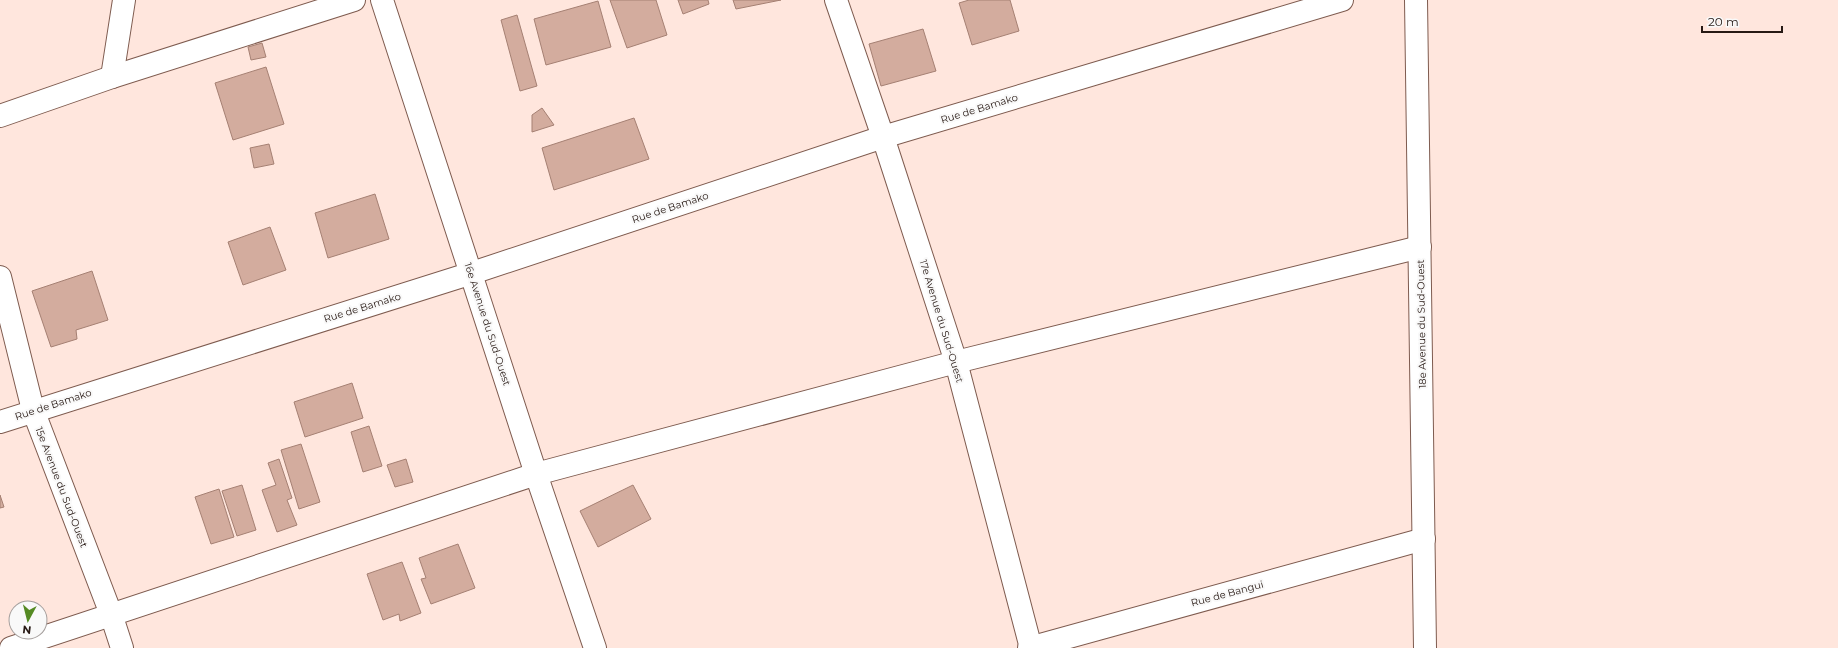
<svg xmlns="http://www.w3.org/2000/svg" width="1838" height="648" font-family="Montserrat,sans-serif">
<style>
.building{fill:#d3ac9e;stroke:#a58073}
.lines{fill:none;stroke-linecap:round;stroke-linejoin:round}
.minor-casing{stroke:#7e5b4f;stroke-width:24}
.minor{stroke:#fff;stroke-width:22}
.labels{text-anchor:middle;stroke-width:4;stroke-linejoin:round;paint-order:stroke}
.street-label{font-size:10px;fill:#271914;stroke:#f9f9f9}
</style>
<rect width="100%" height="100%" fill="#ffe6dd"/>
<!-- building -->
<g class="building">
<path d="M610,0H656L667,35L627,48Z"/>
<path d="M678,0H708L709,4L683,14Z"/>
<path d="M733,0H781L736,9Z"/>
<path d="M969,0H1010L1019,31L972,45L959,3Z"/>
<path d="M598,1L611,47L546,65L534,19Z"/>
<path d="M517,15L537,86L520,91L501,20Z"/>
<path d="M923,29L936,71L881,86L869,44Z"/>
<path d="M262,43L266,57L251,60L248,47Z"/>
<path d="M266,67L284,124L233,140L215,83Z"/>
<path d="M542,108L554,125L532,132V115Z"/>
<path d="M634,118L649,159L554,190L542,148Z"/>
<path d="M269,144L274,164L254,168L250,148Z"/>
<path d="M375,194L389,239L328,258L315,213Z"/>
<path d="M270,227L286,270L243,285L228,242Z"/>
<path d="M92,271L108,320L76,330L77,339L51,347L32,291Z"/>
<path d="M352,383L363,418L305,437L294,402Z"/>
<path d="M369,426L382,466L363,472L351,432Z"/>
<path d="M301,444L320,502L299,509L281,450Z"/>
<path d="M279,459L292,498L287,500L297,525L277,532L262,490L276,485L268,463Z"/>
<path d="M406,459L413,482L395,487L387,465Z"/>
<path d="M242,485L256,530L237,536L222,491Z"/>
<path d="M633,485L651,519L598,547L580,511Z"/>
<path d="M219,489L234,537L211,544L195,497Z"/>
<path d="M0,495L4,507L0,508Z"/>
<path d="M458,544L475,588L431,604L421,579L426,578L419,558Z"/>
<path d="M402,562L421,613L400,621L399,614L383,620L367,574Z"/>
</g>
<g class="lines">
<defs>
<g id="minor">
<path d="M382,0L536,474L595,648"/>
<path d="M836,0L883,137L956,362L1031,648"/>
<path d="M1416,0L1425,648"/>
<path d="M112,77L124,0"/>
<path d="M0,116L112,77L354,0"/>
<path d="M0,277L33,410L111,614L122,648"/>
<path d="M0,422L472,273L883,137L1342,0"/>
<path d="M11,648L536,474L956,362L1420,247"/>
<path d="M1029,648L1424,539"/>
</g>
</defs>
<!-- minor casing -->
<use href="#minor" class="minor-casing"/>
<!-- minor -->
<use href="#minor" class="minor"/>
</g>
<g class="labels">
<!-- street labels -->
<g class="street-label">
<text transform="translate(979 108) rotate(-17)" y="4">Rue de Bamako</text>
<text transform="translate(670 207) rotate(-18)" y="4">Rue de Bamako</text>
<text transform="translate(362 307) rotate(-17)" y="4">Rue de Bamako</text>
<text transform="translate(942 321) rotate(73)" y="4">17e Avenue du Sud-Ouest</text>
<text transform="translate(488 324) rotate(72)" y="4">16e Avenue du Sud-Ouest</text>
<text transform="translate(1421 324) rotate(-91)" y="4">18e Avenue du Sud-Ouest</text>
<text transform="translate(53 404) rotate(-18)" y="4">Rue de Bamako</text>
<text transform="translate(62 487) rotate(69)" y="4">15e Avenue du Sud-Ouest</text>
<text transform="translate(1227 593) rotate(-15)" y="4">Rue de Bangui</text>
</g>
</g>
<!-- north arrow -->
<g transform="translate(28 620) rotate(187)"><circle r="19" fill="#f9f9f9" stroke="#a59f9d"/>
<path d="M0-3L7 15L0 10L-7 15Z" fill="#558a23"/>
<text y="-6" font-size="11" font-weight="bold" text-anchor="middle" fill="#271914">N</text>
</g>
<!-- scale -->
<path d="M1702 26v6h80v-6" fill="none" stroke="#271914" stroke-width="2"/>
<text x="1708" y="26" font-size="12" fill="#271914" stroke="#f9f9f9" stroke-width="3" paint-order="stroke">20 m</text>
</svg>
